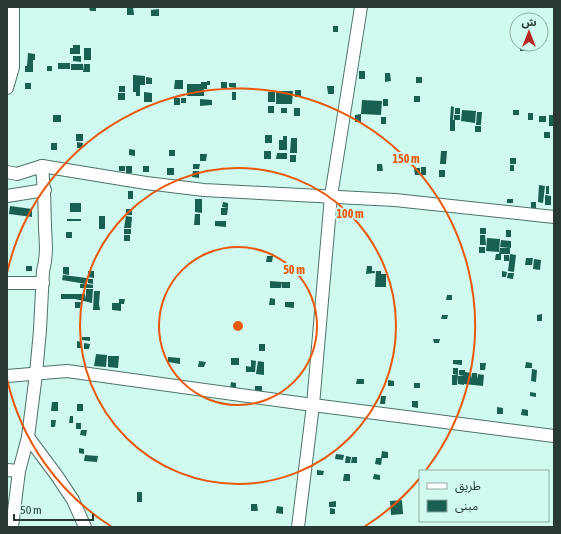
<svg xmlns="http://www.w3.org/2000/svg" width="561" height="534" font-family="'Asap Condensed','Noto Sans Arabic',sans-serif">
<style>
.building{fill:#195f52}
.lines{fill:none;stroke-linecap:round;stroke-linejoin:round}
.minor-casing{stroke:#4d736a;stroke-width:14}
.minor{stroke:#fff;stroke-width:12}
.ring{fill:none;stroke:#e8590c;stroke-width:2}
.centre{fill:#e8590c;stroke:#d0faef;stroke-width:2}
.ring-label{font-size:12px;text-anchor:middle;font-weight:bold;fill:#e8590c;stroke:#d0faef;stroke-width:4;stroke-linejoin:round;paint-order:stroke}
</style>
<rect width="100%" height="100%" fill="#d0faef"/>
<!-- building -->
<g class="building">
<path d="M89,7H96V11H90Z"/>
<path d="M127,7H133L134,15H127Z"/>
<path d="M159,9V16H151V10Z"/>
<rect x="333" y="26" width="5" height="6"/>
<path d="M520,44H525L526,51H520Z"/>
<path d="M73,45H80V54H70V48H73Z"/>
<rect x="84" y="48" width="7" height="12"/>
<path d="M28,53L35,54V60H33V72H25V66H27Z"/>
<path d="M73,56H81V62L73,61Z"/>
<rect x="58" y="63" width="12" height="6"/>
<rect x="71" y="64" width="12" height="6"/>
<path d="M84,64H90V72H83Z"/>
<rect x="47" y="66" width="5" height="5"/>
<rect x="359" y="71" width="6" height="8"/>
<path d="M385,73H390L391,81L385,82Z"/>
<path d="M133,75L145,76V85H140V96H136V92H133Z"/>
<path d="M146,77L152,78V84H146Z"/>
<rect x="416" y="77" width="6" height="6"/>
<path d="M175,80H183V89H174Z"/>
<path d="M207,81H210V85H207V89H204V96H187V84H201V82H207Z"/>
<rect x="221" y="82" width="6" height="6"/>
<rect x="25" y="83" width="6" height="6"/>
<path d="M229,83H236V88L229,87Z"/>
<rect x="119" y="86" width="6" height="6"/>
<path d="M327,86H334V94H328Z"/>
<rect x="295" y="90" width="6" height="7"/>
<path d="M276,91H293L292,104H276Z"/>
<path d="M144,92L152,93V102H144Z"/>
<rect x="232" y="92" width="4" height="8"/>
<rect x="268" y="92" width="7" height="10"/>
<rect x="118" y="93" width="7" height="7"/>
<rect x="414" y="96" width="6" height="6"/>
<rect x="174" y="98" width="6" height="7"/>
<rect x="181" y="98" width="5" height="5"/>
<path d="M200,99L212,100V105L200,106Z"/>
<rect x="383" y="99" width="5" height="7"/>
<path d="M362,100L382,101L381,115L361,114Z"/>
<rect x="268" y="106" width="6" height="7"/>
<path d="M451,106L454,107L453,120H450Z"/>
<rect x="281" y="108" width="6" height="5"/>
<rect x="294" y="108" width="6" height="8"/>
<rect x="455" y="108" width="5" height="6"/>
<path d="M462,110L476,111L475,123L461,121Z"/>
<rect x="513" y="110" width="6" height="5"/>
<path d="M477,112H482L481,125H476Z"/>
<rect x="528" y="113" width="5" height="7"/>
<path d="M361,114V122H355V115Z"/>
<rect x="53" y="115" width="8" height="7"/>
<rect x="454" y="115" width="6" height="5"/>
<rect x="549" y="115" width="5" height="11"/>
<rect x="539" y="116" width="7" height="6"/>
<rect x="381" y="117" width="5" height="7"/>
<rect x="450" y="120" width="5" height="11"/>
<rect x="475" y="126" width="6" height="6"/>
<rect x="544" y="132" width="6" height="6"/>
<rect x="76" y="134" width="7" height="7"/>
<rect x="265" y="135" width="7" height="8"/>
<path d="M283,136H287V150H279V140H283Z"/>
<path d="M291,138H297V153H290Z"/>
<path d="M77,142L83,143L82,148H77Z"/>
<rect x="51" y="143" width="6" height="7"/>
<path d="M129,149L135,150V156L129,155Z"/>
<rect x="169" y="150" width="6" height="6"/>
<rect x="264" y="151" width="7" height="8"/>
<path d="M441,151H447L446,164H440Z"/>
<path d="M277,153H287V159H276Z"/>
<path d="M200,154H207L206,161H200Z"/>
<rect x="290" y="155" width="6" height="7"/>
<rect x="510" y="158" width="6" height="6"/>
<path d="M193,164H200L199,169H193Z"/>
<path d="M377,164H382L383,171H377Z"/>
<rect x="510" y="165" width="4" height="6"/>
<rect x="119" y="166" width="6" height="5"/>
<rect x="126" y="166" width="6" height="7"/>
<rect x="143" y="166" width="6" height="6"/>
<rect x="421" y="167" width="5" height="8"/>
<rect x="167" y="168" width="7" height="7"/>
<path d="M414,168H420V175H415Z"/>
<rect x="439" y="170" width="6" height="7"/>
<path d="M193,171H199V178L192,177Z"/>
<path d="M539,185L545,186L543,203L538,202Z"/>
<rect x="546" y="186" width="3" height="8"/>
<rect x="128" y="191" width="5" height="8"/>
<path d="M545,195L551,196V205H545Z"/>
<path d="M195,199H202V213L195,212Z"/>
<rect x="507" y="199" width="6" height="4"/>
<path d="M223,202L228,203V208L222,207Z"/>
<rect x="531" y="202" width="5" height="6"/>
<rect x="70" y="203" width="11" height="9"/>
<path d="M10,206L32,209V217L9,214Z"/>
<path d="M221,208H228L227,215H221Z"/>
<rect x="126" y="209" width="6" height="6"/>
<path d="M195,214H200V225H194Z"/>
<rect x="99" y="216" width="6" height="13"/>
<path d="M126,216L132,217L131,228H124Z"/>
<rect x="67" y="219" width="14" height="2"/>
<path d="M215,221H226V227L215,226Z"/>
<rect x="480" y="228" width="6" height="6"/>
<rect x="124" y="229" width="7" height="5"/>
<rect x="506" y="230" width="5" height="7"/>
<rect x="66" y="232" width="6" height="6"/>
<rect x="124" y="235" width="6" height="6"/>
<path d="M480,235H485L486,245H480Z"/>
<path d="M487,238L500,239L499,252L486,251Z"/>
<path d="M501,240L511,241V248L500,247Z"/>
<rect x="479" y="247" width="6" height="6"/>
<path d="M500,248H510V254H501V260H495L496,254H499Z"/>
<path d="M510,254L516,255L514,272L508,271Z"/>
<rect x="504" y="255" width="5" height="6"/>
<path d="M267,256H273L272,262H266Z"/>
<path d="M526,258H533L532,265H525Z"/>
<path d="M534,259L541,260L540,270L533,269Z"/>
<rect x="26" y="266" width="6" height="5"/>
<path d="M367,266H372V271H375V273L366,274Z"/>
<path d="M63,267H69V275L63,274Z"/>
<path d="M88,271H94V278L88,277Z"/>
<path d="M376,271H381V274H386V287H375Z"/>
<path d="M502,271L507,272L506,277H502Z"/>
<path d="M508,273H514L513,279L507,278Z"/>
<path d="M63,275L87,278V284L93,285V288H80V284H86L62,280Z"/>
<path d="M88,279H93V284L88,283Z"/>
<path d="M270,281L282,282L281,288H270Z"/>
<rect x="282" y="282" width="8" height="6"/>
<path d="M86,289H93L92,303L75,299H61V294H85L86,299Z"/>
<path d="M94,291H100L99,304L100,310H93Z"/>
<path d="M447,295H452V300H446Z"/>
<path d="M270,298L275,299V305H269Z"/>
<path d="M119,299H125L124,304H121V311L112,310V303H119Z"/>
<path d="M75,302H81L80,308H75Z"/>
<path d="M285,302H294V308L285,307Z"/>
<path d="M542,314V321H537V315Z"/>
<path d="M442,315H448L447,319H441Z"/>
<path d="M82,337H90V341L82,340Z"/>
<path d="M433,339H440L439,343H434Z"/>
<path d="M77,341L82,342L81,348H77Z"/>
<path d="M84,343L90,344L89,349H84Z"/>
<rect x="259" y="344" width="6" height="7"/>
<path d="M96,354L107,355L106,367L94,366Z"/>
<path d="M108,356H119L118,368L108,367Z"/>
<path d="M168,357L180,358V364L168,362Z"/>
<rect x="231" y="358" width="8" height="7"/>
<path d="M251,360L256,361L255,372H246V366L251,367Z"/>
<path d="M453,360H462V365L453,364Z"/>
<path d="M199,361L206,362L204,367H198Z"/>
<path d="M258,361L264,362V375L256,374Z"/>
<path d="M526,362L532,363V368H525Z"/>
<path d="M480,363H486L485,370H480Z"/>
<path d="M453,368H458V375L453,374Z"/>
<path d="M532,369L537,370L536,382L531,381Z"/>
<path d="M459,370H465V372L471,373V379L472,373H477V379L478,374L484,375L483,386L464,384V376L459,375Z"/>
<path d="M452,375H458L457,385H452Z"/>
<path d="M458,376H464V385L458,384Z"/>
<path d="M357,379H364V384H356Z"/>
<path d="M388,380L394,381V386H388Z"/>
<path d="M231,382L236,383V389H230Z"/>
<rect x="414" y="383" width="6" height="5"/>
<path d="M255,386H262V392L255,391Z"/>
<path d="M530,392L536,393V397L530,396Z"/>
<path d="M381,396H386L385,404H380Z"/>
<path d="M412,401H418V408L412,407Z"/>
<path d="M52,402H58V411H51Z"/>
<rect x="77" y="404" width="6" height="7"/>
<path d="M497,407L503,408V414H497Z"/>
<path d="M522,409L528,410V416L521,415Z"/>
<path d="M70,416H73V423H69Z"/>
<path d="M51,420H56L55,427H51Z"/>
<rect x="76" y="423" width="5" height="6"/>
<path d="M81,430H87L86,436L80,435Z"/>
<path d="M79,448L84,449V454L79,453Z"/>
<path d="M382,451L388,452V458H381Z"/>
<path d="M336,454L344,455L343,460L335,459Z"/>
<path d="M85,455L98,456L97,462L84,461Z"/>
<path d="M346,456L351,457L350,463H345Z"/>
<path d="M352,457H357V463H351Z"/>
<path d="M376,458H382L381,465L375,464Z"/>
<path d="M317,470L324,471L323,475H317Z"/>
<path d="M344,474H350V481H343Z"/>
<path d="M374,474L380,475V480L373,479Z"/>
<rect x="137" y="492" width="5" height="10"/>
<path d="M402,500L403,514L391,515L390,501Z"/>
<path d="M336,501V507H329V502Z"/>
<path d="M251,504H257L258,511H251Z"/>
<path d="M277,506L283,507V514L276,513Z"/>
<path d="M330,508L335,509V514H330Z"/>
</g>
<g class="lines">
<defs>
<g id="minor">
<path d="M7,88L13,67V7"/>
<path d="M7,172L17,174L42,166L146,183L204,190L395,200L554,217"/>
<path d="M7,196L45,190"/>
<path d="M7,283H43"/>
<path d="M7,376L67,371L313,405L554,436"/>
<path d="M28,437L57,476L73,500L85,527"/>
<path d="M7,470L19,471L12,527"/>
<path d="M19,471L28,437L36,374L40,330L43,271C47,257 46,243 45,228C45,207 44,187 42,166"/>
<path d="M298,527L313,405L331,196L361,7"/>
</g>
</defs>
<!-- minor casing -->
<use href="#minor" class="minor-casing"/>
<!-- minor -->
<use href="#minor" class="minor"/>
</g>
<!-- distance rings -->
<g class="ring">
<circle cx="238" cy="326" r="79"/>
<circle cx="238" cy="326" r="158"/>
<path d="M420 478A237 237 0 0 1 364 527M112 527A237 237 0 0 1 7 379M7 273A237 237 0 1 1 426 470"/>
</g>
<circle cx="238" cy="326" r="6" class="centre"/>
<g class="ring-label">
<text x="406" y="163">150 m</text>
<text x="350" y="218">100 m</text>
<text x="294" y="274">50 m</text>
</g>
<!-- border -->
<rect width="561" height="534" fill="none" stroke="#283834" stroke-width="16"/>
<!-- legend -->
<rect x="419" y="470" width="130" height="52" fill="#d0faef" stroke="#8daca4"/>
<rect x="427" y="483" width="20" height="6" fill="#ffffff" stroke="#8daca4"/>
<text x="455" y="490" font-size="12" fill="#283834">طريق</text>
<rect x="427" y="500" width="20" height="12" fill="#195f52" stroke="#8daca4"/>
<text x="455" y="510" font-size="12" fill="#283834">مبنى</text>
<!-- north arrow -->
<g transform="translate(529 32)"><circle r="19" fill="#d0faef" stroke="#8daca4"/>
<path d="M0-3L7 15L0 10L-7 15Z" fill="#b62723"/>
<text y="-6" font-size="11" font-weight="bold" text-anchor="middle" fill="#283834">ش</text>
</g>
<!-- scale -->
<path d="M14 514v6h79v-6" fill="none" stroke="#283834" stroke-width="2"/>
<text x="20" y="514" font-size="12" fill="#283834" stroke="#d0faef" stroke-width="3" paint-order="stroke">50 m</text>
</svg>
